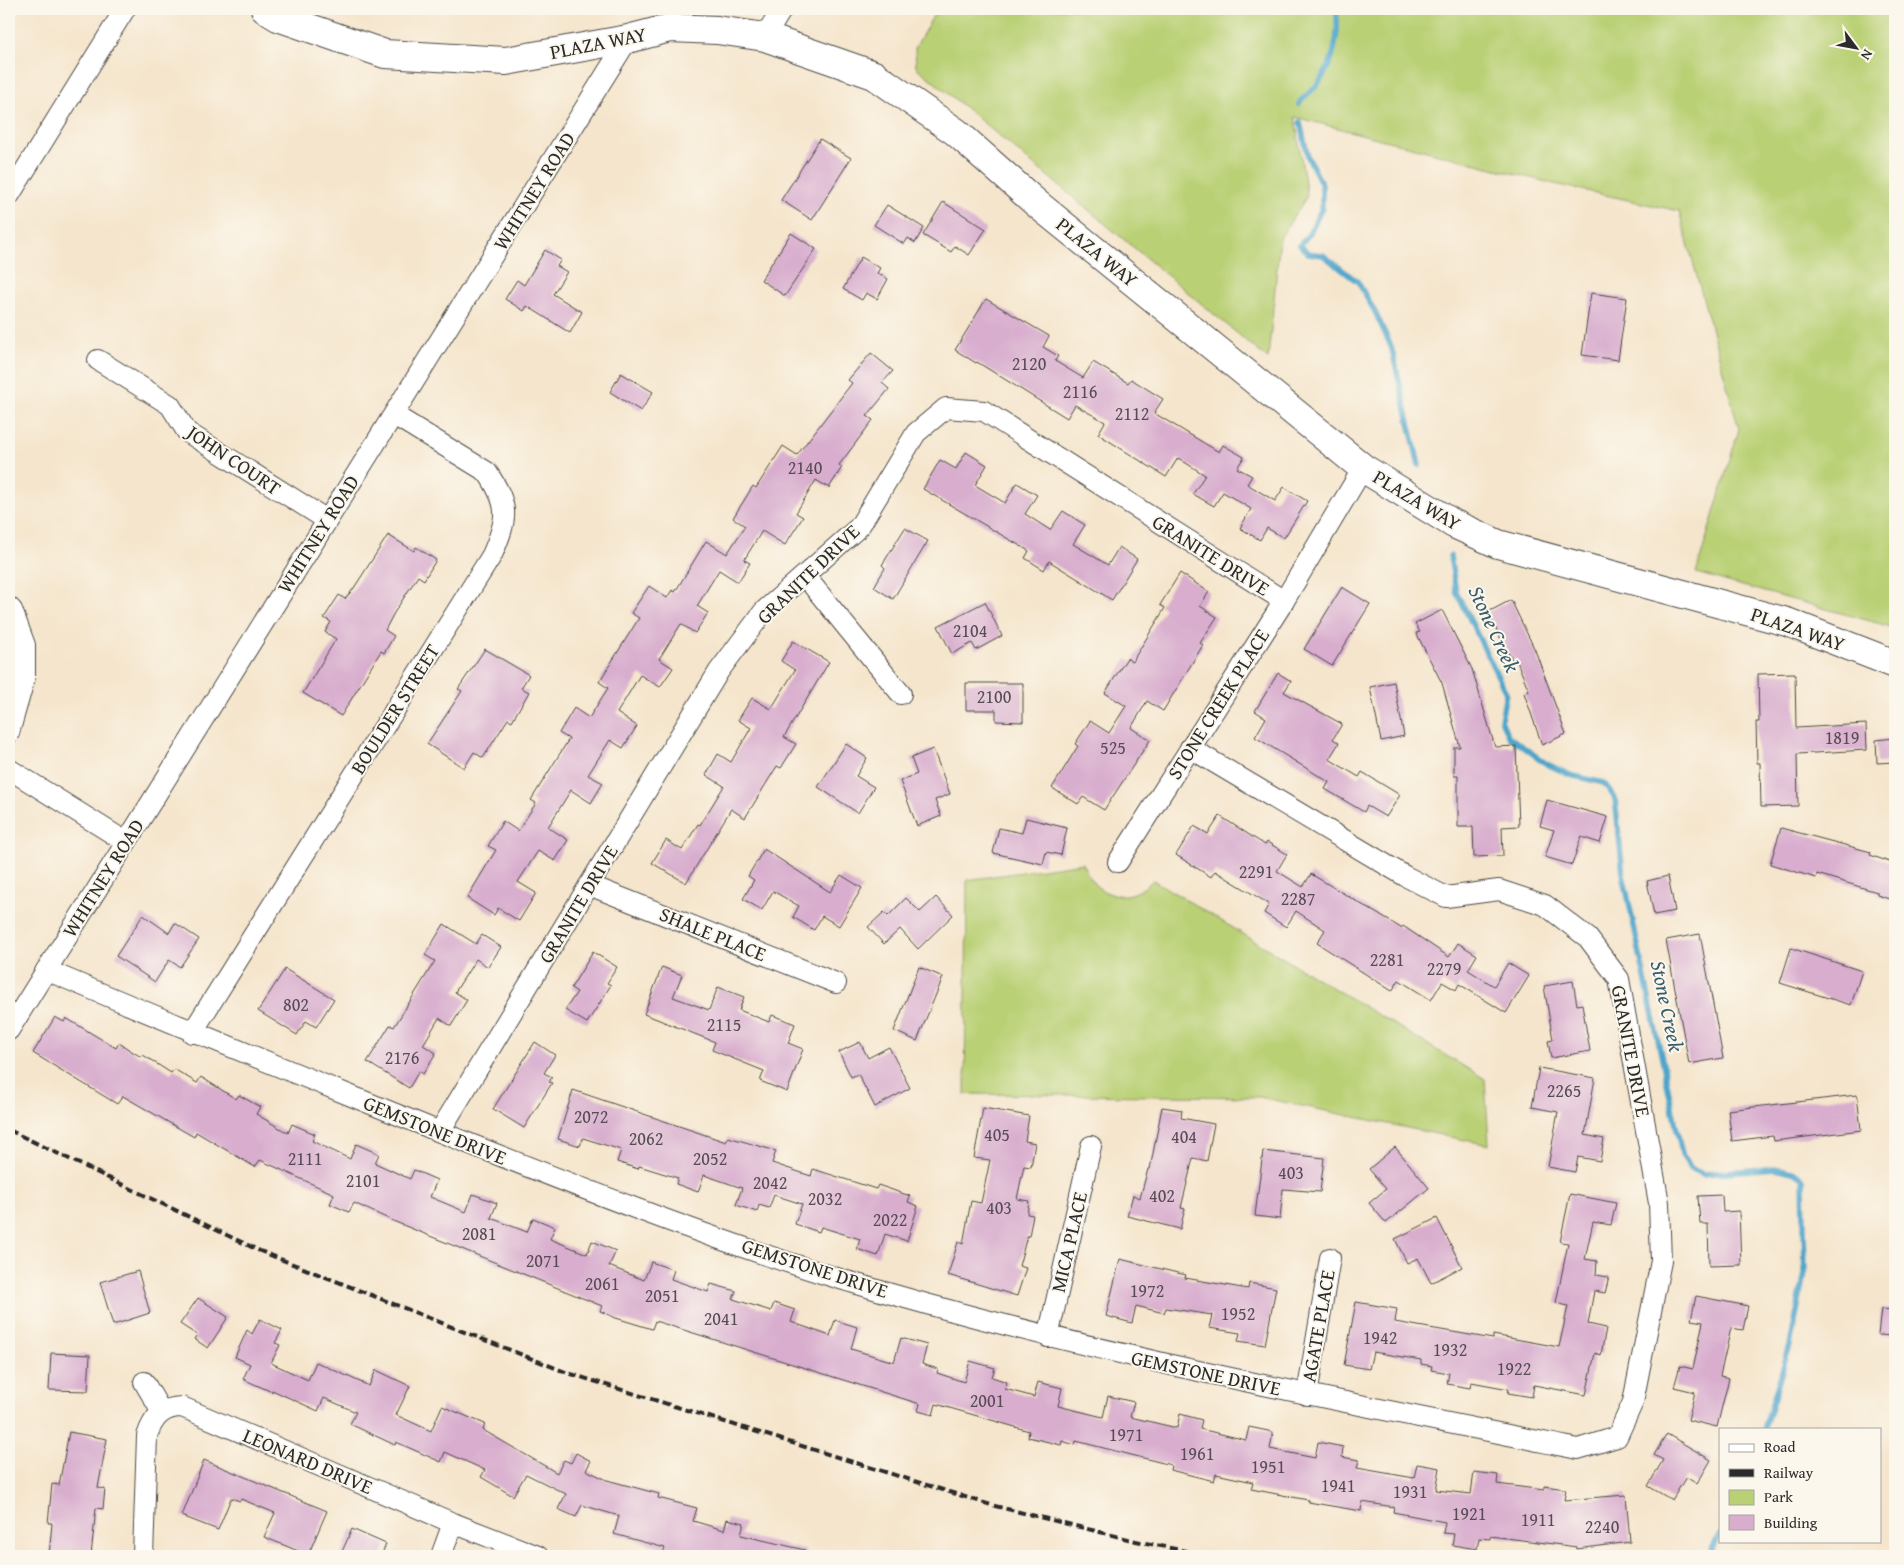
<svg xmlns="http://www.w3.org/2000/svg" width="1904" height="1565" font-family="'Gentium Book Plus',serif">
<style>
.green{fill:#b9d075;stroke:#727e50}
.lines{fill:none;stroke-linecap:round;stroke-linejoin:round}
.stream{stroke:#4ea5cb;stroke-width:5.5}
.building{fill:#d8adce}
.street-casing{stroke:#494743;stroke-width:22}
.secondary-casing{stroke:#494743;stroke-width:30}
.street{stroke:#fff;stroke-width:20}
.secondary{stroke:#fff;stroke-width:28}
.rail{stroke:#2b2b2b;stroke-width:4;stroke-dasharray:8 4;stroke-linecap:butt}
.labels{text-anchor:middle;stroke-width:4;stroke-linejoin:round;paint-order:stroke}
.number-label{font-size:18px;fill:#564c54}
.street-label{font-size:20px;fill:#2b2b2b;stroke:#fbf7ec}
.water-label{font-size:21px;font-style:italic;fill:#395c6b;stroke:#fbf7ec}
</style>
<rect width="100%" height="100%" fill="#fbf7ec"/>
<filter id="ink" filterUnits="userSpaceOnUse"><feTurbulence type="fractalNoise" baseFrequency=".02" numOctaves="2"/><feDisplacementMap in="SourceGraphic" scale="10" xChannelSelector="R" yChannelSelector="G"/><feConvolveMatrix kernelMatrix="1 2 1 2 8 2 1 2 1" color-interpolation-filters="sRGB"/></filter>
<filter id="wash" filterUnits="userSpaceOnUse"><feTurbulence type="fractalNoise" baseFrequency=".0096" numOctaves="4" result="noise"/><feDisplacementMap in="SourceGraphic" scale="20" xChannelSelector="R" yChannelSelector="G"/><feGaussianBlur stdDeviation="1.12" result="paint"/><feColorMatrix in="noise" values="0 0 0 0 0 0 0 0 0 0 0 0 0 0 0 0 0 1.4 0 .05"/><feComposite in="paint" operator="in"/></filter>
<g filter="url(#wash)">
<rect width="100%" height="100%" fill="#f5e5cc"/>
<!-- green -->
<g class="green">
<path d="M937,9H1895V628L1696,573L1739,429L1679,211L1554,184L1295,117L1307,196L1280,238L1268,359L916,67L915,48Z"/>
<path d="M1083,863C1093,898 1128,906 1153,880L1485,1079L1489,1145L1259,1097L965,1094L967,880Z"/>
</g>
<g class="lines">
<!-- stream -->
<g class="stream">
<path d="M1299,104C1304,96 1312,91 1318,84C1334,63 1340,34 1336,9"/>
<path d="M1300,122L1308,157L1322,185V208L1309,234L1300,245L1308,253L1323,255L1358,282L1375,312L1391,346L1419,465"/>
<path d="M1450,556L1456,591L1506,693L1501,720L1508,736L1547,764L1570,775L1604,783L1615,798L1623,874L1682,1154L1690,1168L1703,1174L1775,1168L1793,1172L1803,1179L1805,1273L1790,1345L1764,1429"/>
<path d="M1708,1556L1720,1533"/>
</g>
</g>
<g id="blocks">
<!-- building -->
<g class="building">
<path d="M820,139L851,158L812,220L781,200Z"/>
<path d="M943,202L986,229L969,255L955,246L951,252L923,235Z"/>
<path d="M887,205L924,228L915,243L908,238L904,244L874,225Z"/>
<path d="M791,233L816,249L785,296L761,280Z"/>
<path d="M545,250L561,260L557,266L567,272L553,294L582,312L570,333L527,306L524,311L505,299L517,280L524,285Z"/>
<path d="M861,257L880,268L877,273L888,279L877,299L866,293L862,300L843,289Z"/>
<path d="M1591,293L1627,298L1618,360L1582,355Z"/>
<path d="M986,299L1049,336L1043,347L1058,356L1055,361L1083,378L1093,362L1128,383L1131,379L1163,399L1154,413L1219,452L1223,445L1244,457L1237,468L1252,476L1247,484L1275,501L1284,487L1307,501L1284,538L1267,528L1260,540L1240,528L1251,509L1223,492L1214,506L1193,494L1205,475L1178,458L1166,477L1098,434L1105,422L1075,405L1067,418L977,362L976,363L955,350Z"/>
<path d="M871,353L893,371L882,383L889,389L867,416L873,420L839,465L842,467L829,488L816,480L796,513L803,517L785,545L762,531L744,560L750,563L738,582L719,570L697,606L708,613L695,633L681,624L659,659L673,668L660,687L640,675L617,713L637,726L623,748L610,740L588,775L603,783L591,803L571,790L548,827L568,840L555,861L538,851L518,882L536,893L519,921L498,908L494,915L467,898L496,850L488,846L503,821L518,831L536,803L531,800L569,739L559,733L574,708L589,718L608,688L599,682L639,618L631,613L649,586L667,598L672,590L675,592L706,541L727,554L745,526L733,518L753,486L756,488L783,446L797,455L852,383L848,380Z"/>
<path d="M621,373L653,392L641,411L610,392Z"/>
<path d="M966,452L987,465L975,485L1005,503L1017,483L1037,495L1025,514L1050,530L1063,511L1085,525L1073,544L1108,565L1119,547L1137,559L1112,600L1049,561L1044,570L1025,558L1029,551L923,489L940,460L956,469Z"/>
<path d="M905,528L928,541L893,599L874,587L885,568L882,565Z"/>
<path d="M388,535L414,551L416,547L436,560L424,580L418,576L394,613L385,630L394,636L384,653L381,651L341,716L303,693L336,639L325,632L331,622L324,618L339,595L345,599L354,588Z"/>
<path d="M1180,573L1209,592L1200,606L1217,617L1200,643L1203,645L1163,711L1147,701L1131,728L1150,740L1104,810L1083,797L1078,804L1052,788L1078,746L1075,744L1090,721L1109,733L1126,706L1105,693L1127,658L1132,662L1165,608L1160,605Z"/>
<path d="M1342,587L1370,604L1332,666L1304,649Z"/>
<path d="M1511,600L1535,650L1566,734L1542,745L1524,693L1529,691L1516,659L1512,661L1510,654H1508L1488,612Z"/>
<path d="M985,602L1002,636L976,650L972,643L952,654L938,626Z"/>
<path d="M1442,610L1472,669L1495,747L1516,746L1519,826L1502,827L1503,856L1474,857L1473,827H1458V776H1454V747H1460L1442,683L1416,633L1420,632L1415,624Z"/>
<path d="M793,641L829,662L784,737L796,744L781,768L777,766L745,818L731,809L686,883L652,863L666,840L682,850L698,824L700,825L724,786L706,775L718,754L731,762L751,728L738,720L752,698L771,709L795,670L781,661Z"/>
<path d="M485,649L529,675L521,688L529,692L512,721L508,719L483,758L474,752L464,768L427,744L462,691L458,689Z"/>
<path d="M1278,673L1291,681L1284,692L1342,724L1333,739L1339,743L1329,759L1359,777L1362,772L1400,795L1386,817L1367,806L1364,812L1325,789L1329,782L1255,737L1266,718L1255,711Z"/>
<path d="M1795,673L1796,728L1866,724L1867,750L1797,754L1798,806L1761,807L1760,763H1757L1756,722H1759L1758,674Z"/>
<path d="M1394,682L1404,736L1381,741L1370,687Z"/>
<path d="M966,683H1023V722L996,721V710H966Z"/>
<path d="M1895,738V762L1877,763L1876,740Z"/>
<path d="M846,744L867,758L856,776L874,787L858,813L818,787Z"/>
<path d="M933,749L950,794L935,800L941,816L917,826L900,781L917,774L911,758Z"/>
<path d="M1547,800L1608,817L1600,843L1581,837L1572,865L1545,857L1554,830L1540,826Z"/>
<path d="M1220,816L1265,845L1267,842L1287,854L1277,871L1303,887L1311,874L1401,928L1403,926L1449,957L1458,943L1477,955L1468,970L1494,986L1508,963L1529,976L1506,1013L1459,984L1456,990L1442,982L1431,1000L1399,980L1392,991L1317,943L1325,930L1296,911L1286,927L1264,913L1269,904L1215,871L1211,877L1176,855L1194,826L1208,834Z"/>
<path d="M1026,818L1067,828L1061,855L1046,852L1043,864L993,853L999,828L1022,833Z"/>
<path d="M1781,828L1871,852L1870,855L1895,864V901L1877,895V892L1817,874L1816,878L1770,864Z"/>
<path d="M764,849L830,892L841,875L862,888L839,926L822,916L814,930L793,917L799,906L773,891L762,910L743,899L754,880L748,876Z"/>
<path d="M1668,876L1675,911L1654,915L1647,881Z"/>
<path d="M936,897L953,915L918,949L900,929L884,944L868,927L884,912L888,916L906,898L920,912Z"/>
<path d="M143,915L169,933L175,923L199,939L180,967L169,960L155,982L116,956Z"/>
<path d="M444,924L476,944L482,935L501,947L488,967L476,959L455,992L467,1000L451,1026L439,1018L423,1045L436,1053L423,1074L419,1071L409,1088L367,1062L390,1025L394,1027L435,961L425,955Z"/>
<path d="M1700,934L1723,1058L1689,1064L1666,940Z"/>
<path d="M1791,948L1862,971L1851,1005L1780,983Z"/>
<path d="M593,952L617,967L607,983L611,985L587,1023L565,1010L577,992L571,988Z"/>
<path d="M662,967L682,975L673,997L709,1010L718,987L744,997L739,1010L769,1022L772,1015L795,1024L788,1043L803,1049L787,1092L760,1081L764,1071L712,1050L715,1042L644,1014Z"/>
<path d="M919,967L943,977L917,1041L894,1031Z"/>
<path d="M285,969L334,999L316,1027L306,1021L297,1035L258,1011Z"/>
<path d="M1573,981L1577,1005L1582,1004L1590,1051L1551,1058L1548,1041L1553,1040L1544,986Z"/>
<path d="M55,1017L64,1022L66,1018L116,1048L119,1043L141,1057L143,1055L171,1073L174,1069L197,1083L201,1077L236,1099L239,1095L260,1107L256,1114L288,1133L292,1124L315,1134L312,1141L350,1159L356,1144L379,1154L375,1163L410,1179L414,1170L437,1180L430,1197L466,1212L473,1194L497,1203L491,1218L527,1232L533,1218L555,1227L550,1239L587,1254L592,1241L616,1251L609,1266L644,1280L651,1262L674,1270L671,1279L708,1292L711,1284L736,1291L733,1299L771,1311L774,1303L795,1310L791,1322L830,1336L835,1320L857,1327L851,1349L894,1362L901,1338L927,1345L922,1364L938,1369L937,1373L964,1382L970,1361L995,1368L992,1377L1007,1382L1005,1389L1034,1397L1038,1382L1062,1388L1058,1406L1103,1417L1108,1396L1134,1402L1130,1417L1177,1428L1180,1414L1202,1420L1200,1429L1246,1440L1249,1427L1273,1432L1270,1449L1315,1458L1318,1442L1343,1447L1342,1457L1359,1460L1357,1468L1414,1478L1417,1464L1440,1468L1436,1490L1471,1494L1474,1472L1498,1475L1497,1484L1544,1490V1486L1566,1489L1564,1500L1626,1495L1630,1542L1577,1549V1547L1490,1536V1539L1479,1538L1477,1549L1452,1545L1454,1534L1443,1533L1445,1522L1393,1512L1394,1507L1362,1502L1361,1511L1308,1502V1500L1251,1489L1253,1482L1216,1474L1214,1481L1170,1470L1171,1465L1076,1441L1075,1445L1062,1441L1061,1445L1028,1437L1029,1431L936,1404L933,1415L918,1411L920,1404L655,1321L652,1329L616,1318L600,1311L602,1306L393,1221L354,1203L349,1212L330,1204L334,1194L260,1160L255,1167L196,1132L194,1137L123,1096L117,1104L33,1053Z"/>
<path d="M535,1042L555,1055L544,1073L552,1077L549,1082L552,1083L524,1128L493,1109Z"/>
<path d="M860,1042L868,1058L889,1047L910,1088L875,1107L858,1074L851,1077L839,1052Z"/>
<path d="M1539,1068L1595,1078L1585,1135L1604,1139L1600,1161L1578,1157L1575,1172L1548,1167L1558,1112L1532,1107Z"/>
<path d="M573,1090L726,1142L728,1137L776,1151L772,1163L811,1176L813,1169L876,1189L878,1185L910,1196L908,1202L918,1206L907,1241L885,1234L878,1256L857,1249L860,1239L821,1227L819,1232L795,1224L802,1204L774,1195L769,1208L759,1205L757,1212L736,1205L742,1188L704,1175L698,1192L676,1184L678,1178L639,1166L638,1169L617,1162L621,1150L583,1138L580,1146L558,1139Z"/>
<path d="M1857,1095L1861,1130L1774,1141L1773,1136L1732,1141L1728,1110Z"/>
<path d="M1162,1107L1182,1110L1181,1118L1214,1124L1207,1161L1193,1158L1181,1208L1185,1209L1180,1229L1127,1216L1133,1195L1140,1198L1148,1169H1150Z"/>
<path d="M983,1108L1029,1116L1025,1141L1035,1143L1031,1167L1024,1166L1017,1199L1029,1201L1027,1214L1033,1215L1029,1236H1027L1019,1266L1026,1268L1017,1296L948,1275L958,1242L963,1244L971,1201L981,1203L990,1160L974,1158Z"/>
<path d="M1395,1147L1429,1188L1386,1223L1369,1203L1386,1189L1369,1169Z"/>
<path d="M1263,1151L1324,1158L1320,1192L1283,1189L1280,1219L1255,1216Z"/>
<path d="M1570,1194L1616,1203L1611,1225L1593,1222L1585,1259L1597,1261L1596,1275L1609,1277L1605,1293L1594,1291L1588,1324L1606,1328L1601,1355L1595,1353L1586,1395L1534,1385L1532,1397L1508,1393L1509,1389L1471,1382L1470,1388L1447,1384L1449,1373L1431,1370L1432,1366L1421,1364V1360L1373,1352L1369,1369L1344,1365L1356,1302L1397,1309L1395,1322L1493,1339V1335L1559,1347L1568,1306L1556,1303L1568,1243L1560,1242Z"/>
<path d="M1722,1195L1723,1212L1739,1211L1741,1265L1709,1266L1708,1224H1700L1698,1196Z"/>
<path d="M1437,1218L1462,1267L1431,1283L1418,1258L1407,1263L1395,1239Z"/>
<path d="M1120,1259L1186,1275L1185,1278L1248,1289L1249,1283L1276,1288L1265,1345L1238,1341L1240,1333L1209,1328L1212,1315L1166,1308L1164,1313L1136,1306L1132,1323L1106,1316Z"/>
<path d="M138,1271L150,1313L113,1325L100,1282Z"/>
<path d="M1696,1296L1748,1306L1743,1330L1731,1328L1720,1376L1729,1378L1717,1427L1688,1420L1695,1392L1674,1387L1680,1366L1693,1369L1703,1322L1691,1320Z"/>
<path d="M198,1298L228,1317L208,1348L194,1339L197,1335L180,1324Z"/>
<path d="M1881,1309L1895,1310V1336L1878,1335Z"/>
<path d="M260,1319L282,1330L275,1343L280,1345L271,1363L308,1380L316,1362L369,1386L376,1370L410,1386L396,1415L431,1431L442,1406L485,1424L483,1430L557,1473L564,1460L571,1463L576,1453L591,1461L586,1470L607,1480L659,1494L658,1498L697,1508L693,1521L724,1530L727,1519L744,1523L741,1535L805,1550V1556H677L663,1553L665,1548L614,1534L619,1516L582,1505L576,1517L558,1509L566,1494L526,1474L513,1496L481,1477L485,1470L445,1452L441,1462L396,1442L395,1445L350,1424L356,1412L324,1398L318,1411L272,1390V1392L243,1379L250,1364L235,1357L247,1330L252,1334Z"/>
<path d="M51,1353L90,1355L88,1391L49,1390Z"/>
<path d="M69,1432L107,1439L98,1488L105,1489L103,1509L96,1508L91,1556H49L52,1523H48L52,1484L59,1485Z"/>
<path d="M1667,1434L1711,1460L1697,1484L1686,1477L1672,1500L1648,1486L1663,1460L1654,1455Z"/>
<path d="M204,1460L327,1511L308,1555L264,1537L275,1513L241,1499L240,1501L231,1498L218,1530L182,1516Z"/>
<path d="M352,1529L386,1544L381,1556H340Z"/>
</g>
</g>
</g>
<g filter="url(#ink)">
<use href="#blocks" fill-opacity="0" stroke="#494743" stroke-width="1"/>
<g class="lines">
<defs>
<g id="street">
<path d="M765,37L782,9"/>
<path d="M9,196L125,9"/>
<path d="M98,360L170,405L187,432L327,520"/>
<path d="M805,576L901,694"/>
<path d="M9,607L12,610L25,645V677L9,733"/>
<path d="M9,769L126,842"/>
<path d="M1118,862L1284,601L1363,468"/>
<path d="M589,885L836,983"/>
<path d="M46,970C175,1025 305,1077 435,1130C568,1183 701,1236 837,1278C1080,1352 1330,1399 1578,1449L1617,1437L1633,1402L1661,1261L1659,1203L1619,979L1588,938L1545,905L1499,890L1446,897L1405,876L1190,748"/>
<path d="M9,1030L628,39"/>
<path d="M192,1033L492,555C508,518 510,506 487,472L394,415"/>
<path d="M440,1131L719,671L764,611L859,527L916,433L946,408L984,411L1284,601"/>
<path d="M1048,1337L1091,1146"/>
<path d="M144,1382L161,1411"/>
<path d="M1307,1395L1330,1258"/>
<path d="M143,1556L147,1436C153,1418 162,1407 182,1407L453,1523L538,1556"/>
<path d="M441,1556L453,1523"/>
</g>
<path id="secondary" d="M265,9L278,17L385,54L506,61L628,39L670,28L717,30L765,37L874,75L956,132L1036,203L1363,468L1454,524L1498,544L1787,622L1895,664"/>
</defs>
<!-- street casing -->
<use href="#street" class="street-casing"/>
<!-- secondary casing -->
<use href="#secondary" class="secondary-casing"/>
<!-- street -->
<use href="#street" class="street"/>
<!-- secondary -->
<use href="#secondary" class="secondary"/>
<!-- rail -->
<path class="rail" d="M9,1130L260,1251L568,1373L991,1505L1136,1541L1210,1556"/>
</g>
</g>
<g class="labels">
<!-- number labels -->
<g class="number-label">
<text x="1029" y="370">2120</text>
<text x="1080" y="398">2116</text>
<text x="1132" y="420">2112</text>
<text x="805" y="474">2140</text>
<text x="970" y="637">2104</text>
<text x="994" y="703">2100</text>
<text x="1842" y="744">1819</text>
<text x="1113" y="754">525</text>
<text x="1256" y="878">2291</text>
<text x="1298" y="905">2287</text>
<text x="1387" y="966">2281</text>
<text x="1444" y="975">2279</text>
<text x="296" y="1011">802</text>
<text x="724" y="1031">2115</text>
<text x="402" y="1064">2176</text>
<text x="1564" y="1097">2265</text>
<text x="591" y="1123">2072</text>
<text x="997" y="1141">405</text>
<text x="1184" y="1143">404</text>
<text x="646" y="1145">2062</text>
<text x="305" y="1165">2111</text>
<text x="710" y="1165">2052</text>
<text x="1291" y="1179">403</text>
<text x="363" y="1187">2101</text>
<text x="770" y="1189">2042</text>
<text x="1162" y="1202">402</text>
<text x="825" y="1205">2032</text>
<text x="999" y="1214">403</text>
<text x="890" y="1226">2022</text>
<text x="479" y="1240">2081</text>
<text x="543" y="1267">2071</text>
<text x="602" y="1290">2061</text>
<text x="1147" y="1297">1972</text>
<text x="662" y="1302">2051</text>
<text x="1238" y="1320">1952</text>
<text x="721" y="1325">2041</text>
<text x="1380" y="1344">1942</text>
<text x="1450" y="1356">1932</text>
<text x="1514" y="1375">1922</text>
<text x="987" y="1407">2001</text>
<text x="1126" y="1441">1971</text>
<text x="1197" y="1460">1961</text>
<text x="1268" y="1473">1951</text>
<text x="1338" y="1492">1941</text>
<text x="1410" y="1498">1931</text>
<text x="1469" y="1520">1921</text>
<text x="1538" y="1526">1911</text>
<text x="1602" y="1533">2240</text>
</g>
<!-- street labels -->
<g class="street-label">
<text transform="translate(598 43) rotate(-11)" y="7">PLAZA WAY</text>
<text transform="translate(534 191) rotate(-58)" y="7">WHITNEY ROAD</text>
<text transform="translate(1097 252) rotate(39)" y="7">PLAZA WAY</text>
<text transform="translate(234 460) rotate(34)" y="7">JOHN COURT</text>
<text transform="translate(1417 500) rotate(31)" y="7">PLAZA WAY</text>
<text transform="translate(318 534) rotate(-58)" y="7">WHITNEY ROAD</text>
<text transform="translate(1211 555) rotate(32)" y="7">GRANITE DRIVE</text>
<text transform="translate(808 574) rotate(-44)" y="7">GRANITE DRIVE</text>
<text transform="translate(1798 629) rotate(19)" y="7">PLAZA WAY</text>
<text transform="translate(1218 704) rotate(-58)" y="7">STONE CREEK PLACE</text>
<text transform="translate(395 709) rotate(-58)" y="7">BOULDER STREET</text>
<text transform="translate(103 878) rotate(-58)" y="7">WHITNEY ROAD</text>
<text transform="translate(578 904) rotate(-59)" y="7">GRANITE DRIVE</text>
<text transform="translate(713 934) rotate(22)" y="7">SHALE PLACE</text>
<text transform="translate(1631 1051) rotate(79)" y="7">GRANITE DRIVE</text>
<text transform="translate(435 1130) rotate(22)" y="7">GEMSTONE DRIVE</text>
<text transform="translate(1069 1242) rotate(-77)" y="7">MICA PLACE</text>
<text transform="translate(815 1268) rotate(18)" y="7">GEMSTONE DRIVE</text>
<text transform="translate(1318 1326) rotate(-80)" y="7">AGATE PLACE</text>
<text transform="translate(1206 1373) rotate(12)" y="7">GEMSTONE DRIVE</text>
<text transform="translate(308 1461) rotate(23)" y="7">LEONARD DRIVE</text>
</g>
<!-- water labels -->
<g class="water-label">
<text transform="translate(1494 629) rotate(65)" y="7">Stone Creek</text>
<text transform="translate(1667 1006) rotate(78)" y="7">Stone Creek</text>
</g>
</g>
<!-- margin -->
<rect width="1904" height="1565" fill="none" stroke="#fbf7ec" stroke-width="30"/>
<!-- legend -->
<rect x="1719" y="1428" width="162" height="115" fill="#fbf7ec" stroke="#a8a59f"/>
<rect x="1729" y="1444" width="25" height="8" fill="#ffffff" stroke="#a8a59f"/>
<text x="1764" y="1452" font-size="15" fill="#2b2b2b">Road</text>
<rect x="1729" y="1469" width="25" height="8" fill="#2b2b2b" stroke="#a8a59f"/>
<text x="1764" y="1478" font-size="15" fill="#2b2b2b">Railway</text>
<rect x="1729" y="1490" width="25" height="15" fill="#b9d075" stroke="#a8a59f"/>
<text x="1764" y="1502" font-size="15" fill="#2b2b2b">Park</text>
<rect x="1729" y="1515" width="25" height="15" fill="#d8adce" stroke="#a8a59f"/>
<text x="1764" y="1528" font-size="15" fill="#2b2b2b">Building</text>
<!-- north arrow -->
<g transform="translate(1856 48) rotate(122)" stroke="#fbf7ec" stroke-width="4" paint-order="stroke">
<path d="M0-4L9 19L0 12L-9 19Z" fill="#2b2b2b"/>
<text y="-8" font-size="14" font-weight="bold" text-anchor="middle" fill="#2b2b2b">N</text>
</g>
</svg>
